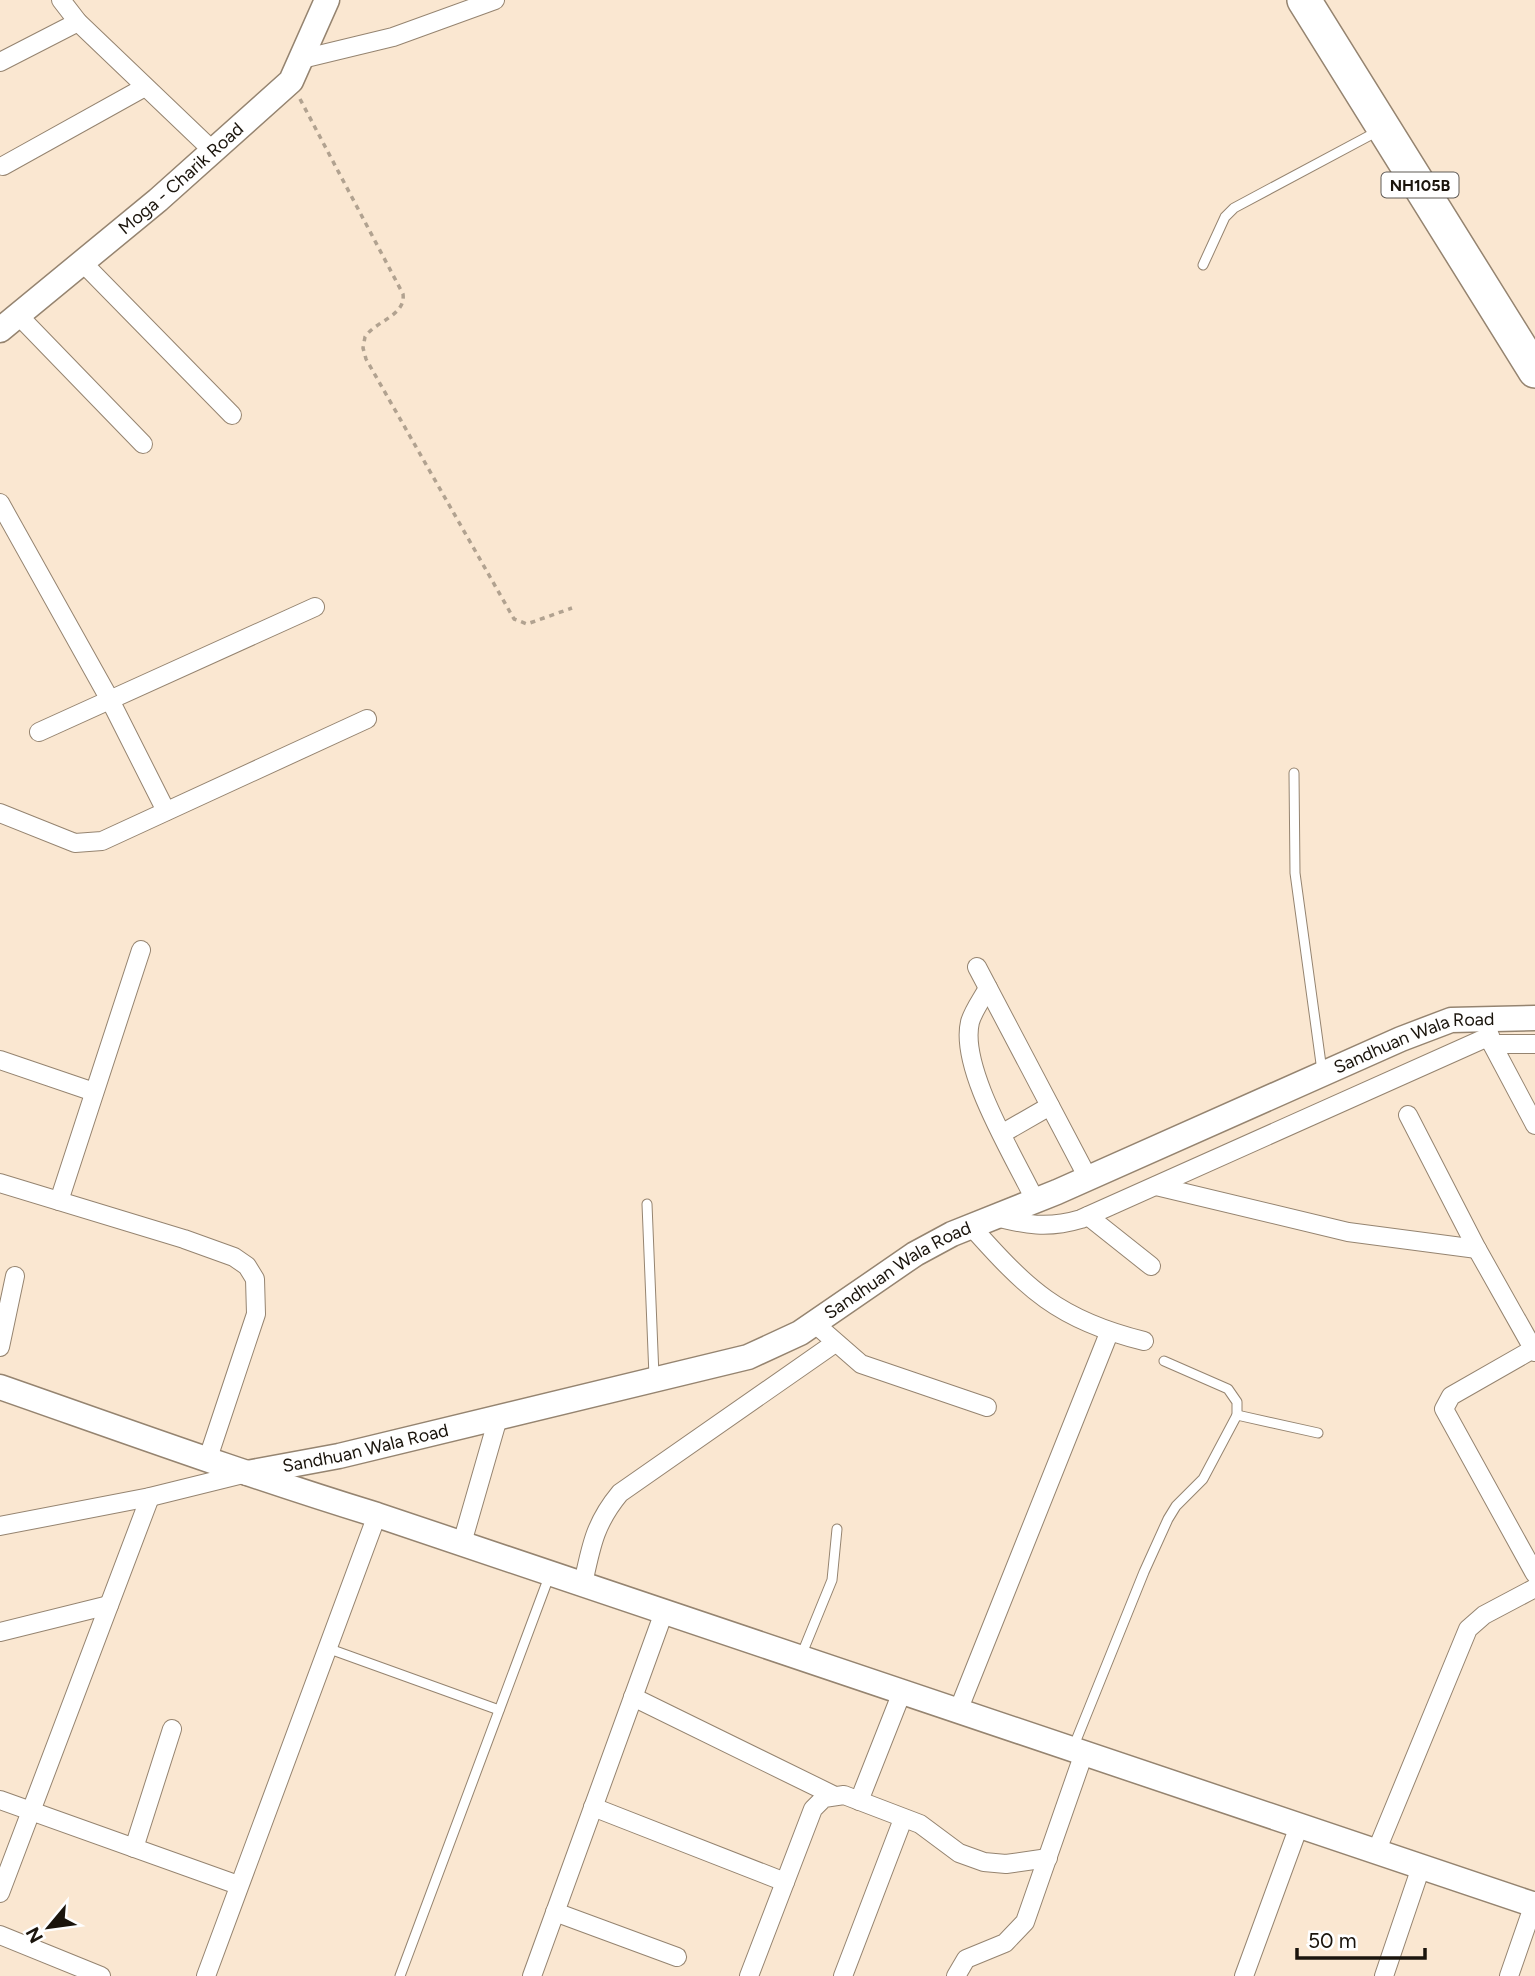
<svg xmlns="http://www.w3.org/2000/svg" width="1535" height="1976" font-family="Figtree,sans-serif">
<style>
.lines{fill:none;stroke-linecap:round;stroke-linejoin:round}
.lane-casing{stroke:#958470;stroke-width:11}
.street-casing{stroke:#958470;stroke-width:20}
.secondary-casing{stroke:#958470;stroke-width:27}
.highway-casing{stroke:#958470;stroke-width:36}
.path{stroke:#b1a290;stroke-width:3.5;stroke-dasharray:5 5;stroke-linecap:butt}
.lane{stroke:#fff;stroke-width:9}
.street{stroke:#fff;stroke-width:18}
.secondary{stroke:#fff;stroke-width:24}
.highway{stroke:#fff;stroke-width:33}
.labels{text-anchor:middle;stroke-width:5;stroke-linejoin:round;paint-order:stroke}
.shield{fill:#fff;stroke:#5f5a55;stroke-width:2}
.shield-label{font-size:16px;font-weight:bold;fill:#1a140c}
.street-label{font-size:18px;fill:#1a140c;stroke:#fff}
</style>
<rect width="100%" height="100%" fill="#fae7d1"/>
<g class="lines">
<defs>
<g id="lane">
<path d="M1203,265L1225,217L1234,208L1380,130"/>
<path d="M1294,773L1295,873L1322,1071"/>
<path d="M647,1204L654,1376"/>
<path d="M1237,1415L1318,1433"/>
<path d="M327,1648L499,1710"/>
<path d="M801,1656L832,1580L837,1529"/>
<path d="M1073,1748L1144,1572L1168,1519L1176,1506L1203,1479L1237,1415V1402L1228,1389L1164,1361"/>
<path d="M400,1976L550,1574"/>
</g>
<g id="street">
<path d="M61,0L78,22L213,151"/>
<path d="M302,59L393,37L495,0"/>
<path d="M0,62L78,22"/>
<path d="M3,166L145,87"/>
<path d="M82,262L232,415"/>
<path d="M18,315L143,444"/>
<path d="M0,503L110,700L166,811"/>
<path d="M39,732L315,607"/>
<path d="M0,813L75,843L102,841L367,719"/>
<path d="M977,967L1088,1178"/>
<path d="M988,988C982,999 973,1011 970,1022C959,1068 1014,1156 1035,1200"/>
<path d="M1487,1027L1492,1044L1535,1125"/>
<path d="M1492,1044H1535"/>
<path d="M0,1060L94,1092"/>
<path d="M1408,1115L1477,1249L1535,1352"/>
<path d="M1003,1133L1050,1106"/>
<path d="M0,1183L184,1239L234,1257L247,1266L255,1279L256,1314L208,1458"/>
<path d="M1156,1186L1348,1232L1477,1249"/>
<path d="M59,1201L141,950"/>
<path d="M993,1216C1025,1225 1048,1229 1081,1219L1490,1036"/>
<path d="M1088,1216L1151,1266"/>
<path d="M970,1225C1027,1289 1058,1320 1144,1341"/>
<path d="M814,1323L861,1364L987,1407"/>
<path d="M0,1347L15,1276"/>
<path d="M1535,1348L1451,1396L1444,1409L1535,1574"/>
<path d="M0,1526L150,1497L243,1474"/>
<path d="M462,1543L498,1418"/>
<path d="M583,1584C591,1546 595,1523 620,1493L835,1343"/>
<path d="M0,1632L109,1605"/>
<path d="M633,1697L833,1795"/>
<path d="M958,1711L1109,1333"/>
<path d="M0,1800L238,1885"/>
<path d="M859,1801L902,1692"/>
<path d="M593,1807L785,1882"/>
<path d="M134,1848L172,1729"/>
<path d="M1376,1852L1468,1629L1484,1615L1535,1588"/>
<path d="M0,1893L150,1497"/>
<path d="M555,1912L677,1957"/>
<path d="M0,1935L101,1976"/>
<path d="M206,1976L377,1515"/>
<path d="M532,1976L664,1612"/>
<path d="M749,1976L813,1809L824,1798L844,1795L920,1824L959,1853L984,1862L1006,1864L1048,1858"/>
<path d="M843,1976L903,1819"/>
<path d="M956,1976L966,1959L1005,1943L1025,1922L1084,1753"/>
<path d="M1244,1976L1299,1826"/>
<path d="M1384,1976L1421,1867"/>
<path d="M1509,1976L1535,1901"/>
</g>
<g id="secondary">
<path id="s1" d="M0,330L158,200L291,81L327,0"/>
<path d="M0,1387C126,1431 250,1476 377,1515L1535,1905"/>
<path id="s2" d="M247,1473L339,1456L748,1357L800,1333L915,1254L952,1234L1057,1192L1401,1039L1451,1020L1535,1018"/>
</g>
<path id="highway" d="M1304,0L1535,371"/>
</defs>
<!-- lane casing -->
<use href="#lane" class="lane-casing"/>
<!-- street casing -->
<use href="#street" class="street-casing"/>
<!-- secondary casing -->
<use href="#secondary" class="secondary-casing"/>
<!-- highway casing -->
<use href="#highway" class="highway-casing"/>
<!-- path -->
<path class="path" d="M300,99L403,294C406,316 375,321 365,337L363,348L366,359L514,619L527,624L572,608"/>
<!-- lane -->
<use href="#lane" class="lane"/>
<!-- street -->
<use href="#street" class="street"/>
<!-- secondary -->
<use href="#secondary" class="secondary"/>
<!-- highway -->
<use href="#highway" class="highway"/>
</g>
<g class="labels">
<!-- shield labels -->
<rect class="shield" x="1381.5" y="172.5" width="77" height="25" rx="5"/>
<g class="shield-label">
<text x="1420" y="191">NH105B</text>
</g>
<!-- street labels -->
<g class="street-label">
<text dy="6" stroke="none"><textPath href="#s1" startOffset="236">Moga - Charik Road</textPath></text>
<text dy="6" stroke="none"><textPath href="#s2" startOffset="1255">Sandhuan Wala Road</textPath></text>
<text dy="6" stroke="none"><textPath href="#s2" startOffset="688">Sandhuan Wala Road</textPath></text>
<text dy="6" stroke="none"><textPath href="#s2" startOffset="121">Sandhuan Wala Road</textPath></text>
</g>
</g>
<!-- north arrow -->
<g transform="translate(49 1927) rotate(241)" stroke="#ffffff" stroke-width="5" paint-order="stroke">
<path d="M0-5L12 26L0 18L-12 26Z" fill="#1a140c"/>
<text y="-10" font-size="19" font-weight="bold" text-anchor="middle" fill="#1a140c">N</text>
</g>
<!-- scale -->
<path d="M1297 1948v10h128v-10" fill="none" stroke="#1a140c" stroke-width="3.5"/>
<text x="1308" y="1948" font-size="21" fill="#1a140c" stroke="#ffffff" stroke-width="5" paint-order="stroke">50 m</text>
</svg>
